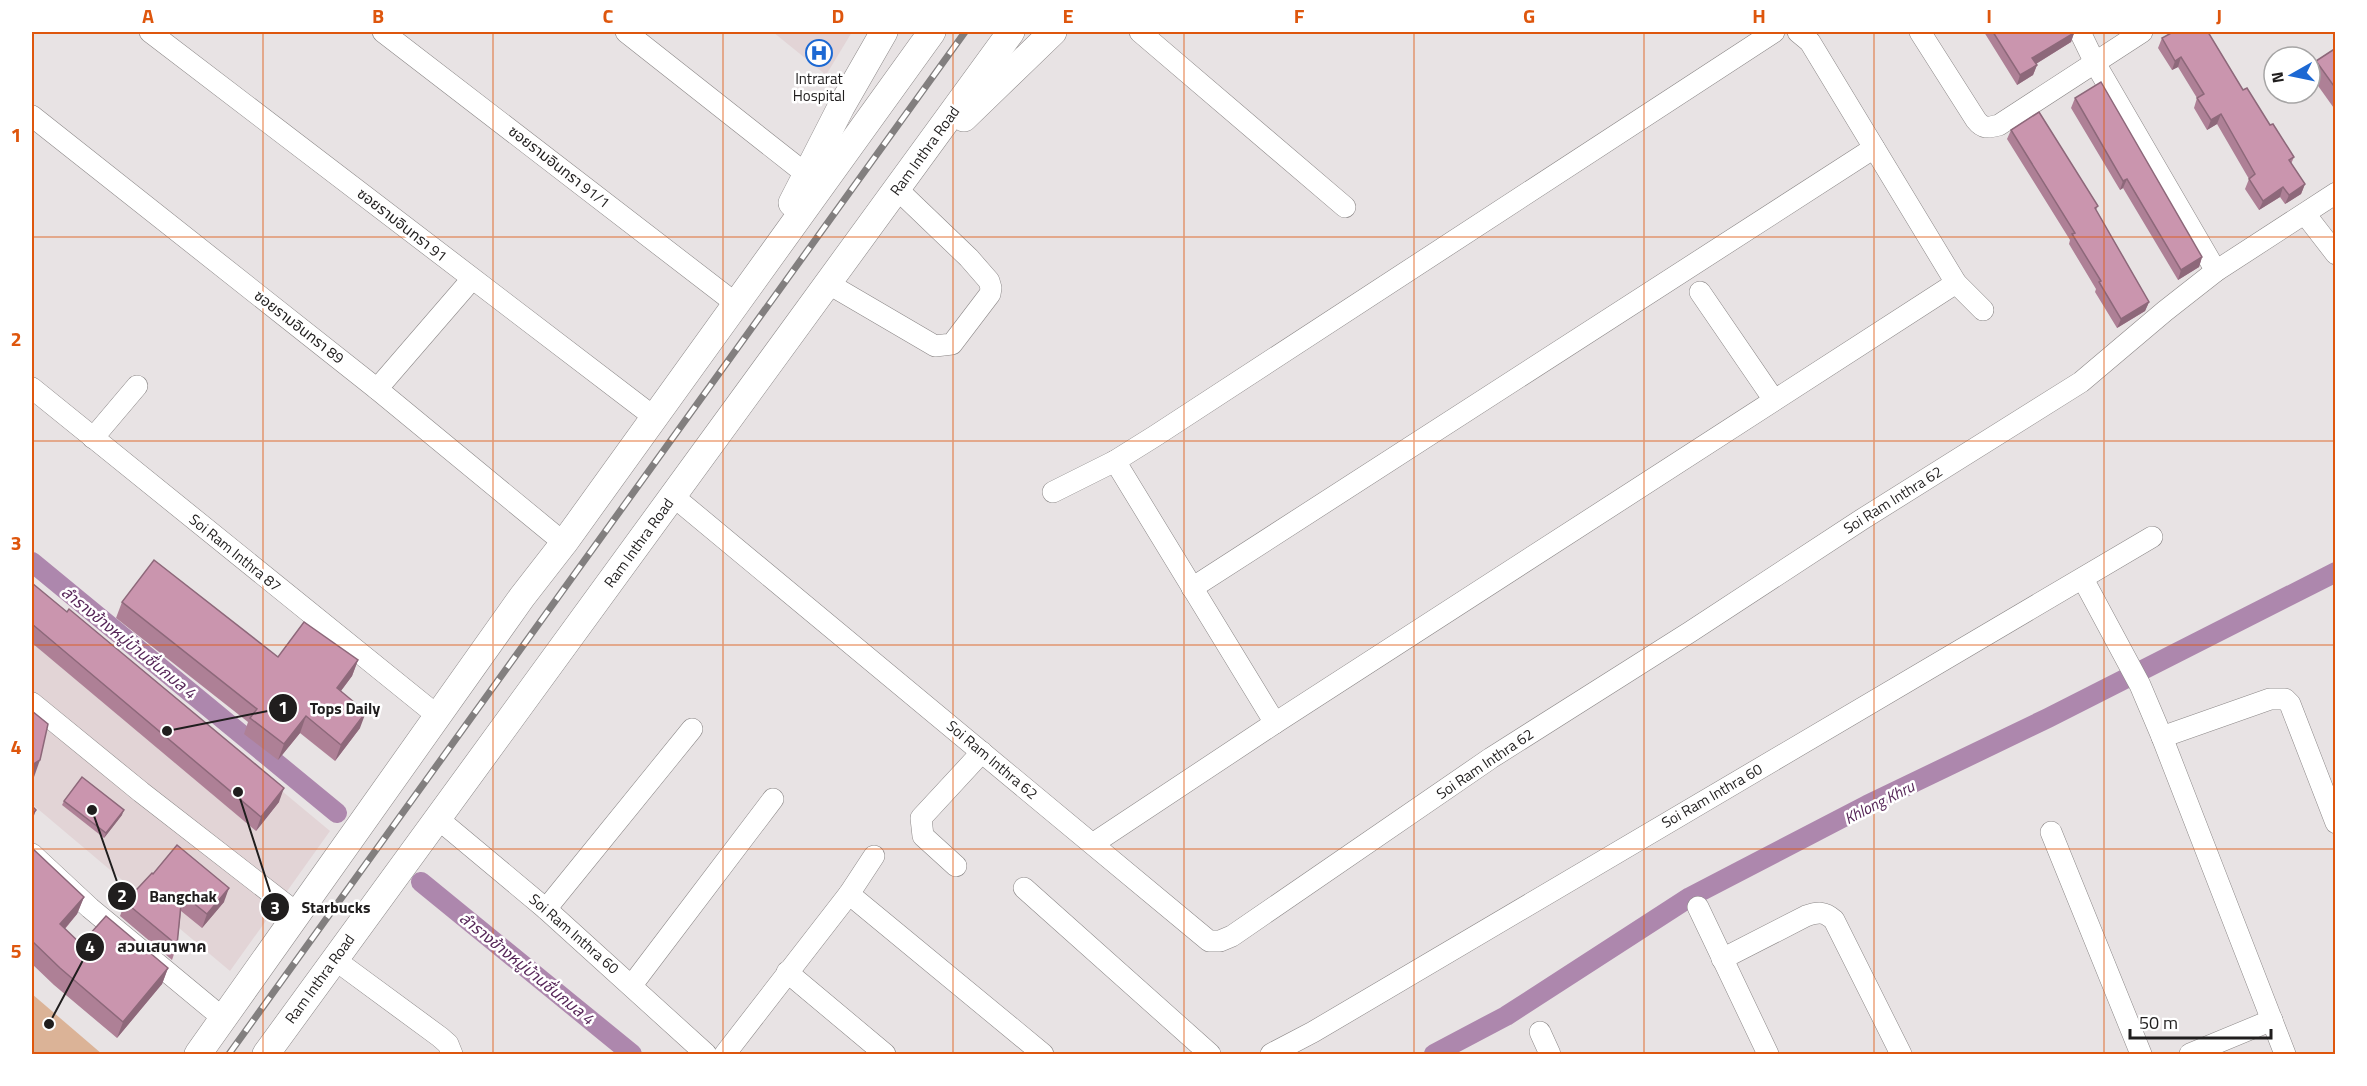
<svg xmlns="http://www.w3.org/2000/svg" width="2367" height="1086" font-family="'Titillium Web','Noto Sans Thai',sans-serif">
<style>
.built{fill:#e2d4d6}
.green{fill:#dbb397}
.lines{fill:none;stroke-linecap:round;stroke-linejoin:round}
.canal{stroke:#ad87ad;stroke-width:20}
.minor-casing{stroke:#8b8787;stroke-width:22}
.major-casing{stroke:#8b8787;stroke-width:28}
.minor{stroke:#fff;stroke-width:21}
.major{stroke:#fff;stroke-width:27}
.rail-casing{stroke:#827f7f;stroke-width:7}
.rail{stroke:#fff;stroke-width:4.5;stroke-dasharray:14;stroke-linecap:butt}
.wall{fill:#ae8096}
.shaded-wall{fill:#8d687a}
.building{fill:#ca95ae;stroke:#8d687a;stroke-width:1.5}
.grid{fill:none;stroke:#de560d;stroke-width:1.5;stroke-opacity:0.55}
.labels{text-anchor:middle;stroke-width:5;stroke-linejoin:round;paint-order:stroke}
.poi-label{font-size:15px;fill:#201e1e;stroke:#fff}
.street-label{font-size:15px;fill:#201e1e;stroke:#fff}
.water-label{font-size:16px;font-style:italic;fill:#572759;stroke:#fff}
.leader{fill:none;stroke:#201e1e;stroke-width:2}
.callout-dot{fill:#201e1e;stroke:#fff;stroke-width:2}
.mark-label{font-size:18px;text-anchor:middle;font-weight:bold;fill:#fff}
.callout-label{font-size:16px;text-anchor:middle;font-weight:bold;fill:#201e1e;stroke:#fff;stroke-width:5;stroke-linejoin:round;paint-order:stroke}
.neatline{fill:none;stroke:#de560d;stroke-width:2}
.grid-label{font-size:20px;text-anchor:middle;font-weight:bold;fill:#de560d}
</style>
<rect width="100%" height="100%" fill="#e8e3e4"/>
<!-- built -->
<g class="built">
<path d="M773,32H852L826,75Z"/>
<path d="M32,583L330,831L230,971L32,804Z"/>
</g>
<!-- green -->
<path class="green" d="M32,994L102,1054H32Z"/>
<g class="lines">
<!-- canal -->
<g class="canal">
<path d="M32,562L337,813"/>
<path d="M421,882L632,1054"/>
<path d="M1434,1054L1506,1016L1690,897L1867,805L2048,718L2336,572"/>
</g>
<defs>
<g id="minor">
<path d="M150,32L654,417"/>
<path d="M383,32L735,303"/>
<path d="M626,32L806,174"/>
<path d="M1140,32L1345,207"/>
<path d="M1798,32L1810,42L1956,283L1983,310"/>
<path d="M1920,32L1976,120C1983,129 1988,128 1999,125L2142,32"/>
<path d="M2080,32L2095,63L2216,271"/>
<path d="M32,116L377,389L564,543"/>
<path d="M2305,214L2336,254"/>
<path d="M829,284L935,346L952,344L990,294L991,288L989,281L969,258L897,189"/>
<path d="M1700,292L1774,400"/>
<path d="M32,388L439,717"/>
<path d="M377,389L472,279"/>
<path d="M93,438L137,386"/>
<path d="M1115,461L1275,723"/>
<path d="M1053,492L1115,461L1155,436L1774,32"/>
<path d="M673,496L1209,941H1220L1232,936L1491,758L1690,632L1861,520L2081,382L2165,311L2216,271L2336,193"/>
<path d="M2083,579L2140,685L2162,737L2285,1054"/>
<path d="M1192,588L1874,148"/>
<path d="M32,703L141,792L298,914"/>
<path d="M2162,737L2270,699H2285L2290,704L2336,823"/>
<path d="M437,818L546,909L706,1054"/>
<path d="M2051,832L2141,1054"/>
<path d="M1094,843L1275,723L1956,283"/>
<path d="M32,854L90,908L224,1019"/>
<path d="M956,866L923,836L921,818L982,752"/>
<path d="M1024,888L1210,1054"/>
<path d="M849,894L1043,1054"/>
<path d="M1698,907L1768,1054"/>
<path d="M546,909L692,729"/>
<path d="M334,959L440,1037L448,1044L452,1054"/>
<path d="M1722,959L1806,916C1818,912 1824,911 1834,920L1901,1054"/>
<path d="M787,972L885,1054"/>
<path d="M632,985L773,799"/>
<path d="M1540,1032L1550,1054"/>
<path d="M725,1054L849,894L874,856"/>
<path d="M1271,1054L1313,1032L2152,537"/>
<path d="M2190,1054L2272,1020"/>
</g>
<g id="major">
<path d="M964,118L1053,32"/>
<path d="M792,203L841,107L884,32"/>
<path d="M198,1054L522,597L564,543L932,32"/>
<path d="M266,1054L1011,32"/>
</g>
</defs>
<!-- minor casing -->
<use href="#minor" class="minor-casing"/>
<!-- major casing -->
<use href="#major" class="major-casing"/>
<!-- minor -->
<use href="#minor" class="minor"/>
<!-- major -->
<use href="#major" class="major"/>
<defs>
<path id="rail" d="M229,1054L965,32"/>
</defs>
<!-- rail casing -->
<use href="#rail" class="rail-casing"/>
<!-- rail -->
<use href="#rail" class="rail"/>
</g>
<!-- wall -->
<g class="wall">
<path d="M1980,32H2074V33L2071,42L2036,64L2037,65L2033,75L2017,85L1984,32L1981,33Z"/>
<path d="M2162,38L2243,90L2294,157L2291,164L2305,184L2301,194L2285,204L2280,197L2259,210L2245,189L2249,179L2217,124L2207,130L2194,108L2197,98L2178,67L2172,70L2158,48Z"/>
<path d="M2336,48V111L2311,76L2316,61Z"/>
<path d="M2075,98L2202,257L2199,267L2178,280L2123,188L2120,190L2071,108Z"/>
<path d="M2011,130L2098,206L2096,210L2149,302L2145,311L2117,328L2095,292L2096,289L2069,244L2070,240L2007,139Z"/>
<path d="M32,583L279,802L256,831L32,643Z"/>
<path d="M122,602L278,657L358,660L352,676L341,691L360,728L335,761L300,733L278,760L244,734L248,722L116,618Z"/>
<path d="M64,801L122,815L104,838L62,805Z"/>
<path d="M32,848L84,897L77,914L65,929L81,944L168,968L162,984L117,1038L54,985L32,964Z"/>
<path d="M153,874L224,902L202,928L181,911L177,945L172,960L120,916L125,902Z"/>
</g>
<!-- shaded-wall -->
<g class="shaded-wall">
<path d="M2074,33L2071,42L2029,68L2032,58Z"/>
<path d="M2181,57L2178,67L2172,70L2175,61Z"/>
<path d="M2037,65L2033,75L2017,85L2020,75Z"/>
<path d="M2221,114L2217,124L2207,130L2211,120Z"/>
<path d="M2127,179L2123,188L2120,190L2123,181Z"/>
<path d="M2305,184L2301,194L2285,204L2289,195Z"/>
<path d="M2283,187L2280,197L2259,210L2263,201Z"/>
<path d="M2202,257L2199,267L2178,280L2181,270Z"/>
<path d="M2149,302L2145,311L2117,328L2121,319Z"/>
<path d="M358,660L352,676L331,704L337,688Z"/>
<path d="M366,712L360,728L335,761L341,745Z"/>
<path d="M306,716L300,733L278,760L284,744Z"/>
<path d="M40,760L34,777L32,778V765Z"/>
<path d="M284,788L279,802L256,831L261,817Z"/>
<path d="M36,810L32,821V814Z"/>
<path d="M124,810L122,815L104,838L106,833Z"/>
<path d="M229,888L224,902L202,928L207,914Z"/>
<path d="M84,897L77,914L54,941L60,924Z"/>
<path d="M168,968L162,984L117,1038L123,1022Z"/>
</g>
<!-- building -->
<g class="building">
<path d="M1993,32H2074V33L2032,58L2037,65L2020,75Z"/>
<path d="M2173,32H2208L2243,90L2247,88L2270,125L2273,124L2294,157L2289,160L2305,184L2289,195L2283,187L2263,201L2249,179L2255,174L2221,114L2211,120L2197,98L2204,94L2181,57L2175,61L2162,38Z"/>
<path d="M2336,48V89L2316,61Z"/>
<path d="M2101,82L2202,257L2181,270L2127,179L2123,181L2075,98Z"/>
<path d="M2039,112L2098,206L2095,208L2149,302L2121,319L2099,282L2101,281L2072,234L2075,233L2011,130Z"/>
<path d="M154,560L278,657L304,622L358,660L337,688L366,712L341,745L306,716L284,744L250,718L257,709L122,602Z"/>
<path d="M32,583L67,612L69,609L284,788L261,817L32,624Z"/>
<path d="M32,711L48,724L40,760L32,765Z"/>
<path d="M82,777L124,810L106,833L64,801Z"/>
<path d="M32,806L36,810L32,814Z"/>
<path d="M177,845L229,888L207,914L182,894L177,945L125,902L152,873L153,874Z"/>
<path d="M32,848L84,897L60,924L81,944L106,916L168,968L123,1022L60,968L32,941Z"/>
</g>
<!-- grid -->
<path class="grid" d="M263,32V1054M493,32V1054M723,32V1054M953,32V1054M1184,32V1054M1414,32V1054M1644,32V1054M1874,32V1054M2104,32V1054M32,237H2336M32,441H2336M32,645H2336M32,849H2336"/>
<!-- icons -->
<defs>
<symbol id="hospital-ring" viewBox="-11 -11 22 22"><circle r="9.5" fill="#fff" stroke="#1c68d3" stroke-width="1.5"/><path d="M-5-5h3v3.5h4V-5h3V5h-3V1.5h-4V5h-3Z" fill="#1c68d3"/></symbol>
</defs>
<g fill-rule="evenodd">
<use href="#hospital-ring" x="804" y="38" width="30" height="30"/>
</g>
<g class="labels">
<!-- poi labels -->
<g class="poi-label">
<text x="819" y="84">Intrarat<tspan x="819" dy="17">Hospital</tspan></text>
</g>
<!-- street labels -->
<g class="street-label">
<text transform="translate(925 151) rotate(-54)" y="5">Ram Inthra Road</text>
<text transform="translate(559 167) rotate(38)" y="5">ซอยรามอินทรา 91/1</text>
<text transform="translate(402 225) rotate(38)" y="5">ซอยรามอินทรา 91</text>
<text transform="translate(299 327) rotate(38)" y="5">ซอยรามอินทรา 89</text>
<text transform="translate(1893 500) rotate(-32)" y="5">Soi Ram Inthra 62</text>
<text transform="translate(639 543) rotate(-54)" y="5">Ram Inthra Road</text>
<text transform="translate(235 553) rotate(39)" y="5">Soi Ram Inthra 87</text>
<text transform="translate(992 760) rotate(40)" y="5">Soi Ram Inthra 62</text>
<text transform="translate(1485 764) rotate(-34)" y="5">Soi Ram Inthra 62</text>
<text transform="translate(1712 796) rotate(-30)" y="5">Soi Ram Inthra 60</text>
<text transform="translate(574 934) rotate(41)" y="5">Soi Ram Inthra 60</text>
<text transform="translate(320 979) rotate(-54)" y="5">Ram Inthra Road</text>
</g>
<!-- water labels -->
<g class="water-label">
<text transform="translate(129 642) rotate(39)" y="6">ลำรางข้างหมู่บ้านชื่นกมล 4</text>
<text transform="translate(1879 802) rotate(-27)" y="6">Khlong Khru</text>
<text transform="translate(527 968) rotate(39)" y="6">ลำรางข้างหมู่บ้านชื่นกมล 4</text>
</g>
</g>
<!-- callouts -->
<path class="leader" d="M167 731L283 708M92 810L122 896M238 792L275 907M49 1024L90 947"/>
<g class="callout-dot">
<circle cx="167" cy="731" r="6"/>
<circle cx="92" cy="810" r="6"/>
<circle cx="238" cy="792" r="6"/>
<circle cx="49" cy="1024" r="6"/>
<circle cx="283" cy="708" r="15"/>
<circle cx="122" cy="896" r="15"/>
<circle cx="275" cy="907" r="15"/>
<circle cx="90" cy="947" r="15"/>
</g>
<g class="mark-label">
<text x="283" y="714">1</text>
<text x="122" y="902">2</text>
<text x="275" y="914">3</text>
<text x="90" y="953">4</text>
</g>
<g class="callout-label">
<text x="345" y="714">Tops Daily</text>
<text x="183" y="902">Bangchak</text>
<text x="336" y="913">Starbucks</text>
<text x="162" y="952">สวนเสนาพาค</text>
</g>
<!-- border -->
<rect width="2367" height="1086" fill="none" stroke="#ffffff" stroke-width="66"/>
<!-- north arrow -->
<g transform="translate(2292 75) rotate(261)"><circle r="28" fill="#ffffff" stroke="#a6a5a5" stroke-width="1.5"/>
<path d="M0-4.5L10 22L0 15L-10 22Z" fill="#1c68d3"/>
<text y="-9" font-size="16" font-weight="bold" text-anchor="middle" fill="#201e1e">N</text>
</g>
<!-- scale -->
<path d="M2130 1029v9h141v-9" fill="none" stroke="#201e1e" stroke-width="3"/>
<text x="2139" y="1029" font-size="18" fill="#201e1e" stroke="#ffffff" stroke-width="4.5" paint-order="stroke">50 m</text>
<rect x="33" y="33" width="2301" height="1020" class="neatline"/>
<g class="grid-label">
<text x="148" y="23">A</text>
<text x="378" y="23">B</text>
<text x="608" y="23">C</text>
<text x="838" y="23">D</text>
<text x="1068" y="23">E</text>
<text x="1299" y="23">F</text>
<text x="1529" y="23">G</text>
<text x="1759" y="23">H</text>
<text x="1989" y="23">I</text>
<text x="2219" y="23">J</text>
<text x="16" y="142">1</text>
<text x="16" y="346">2</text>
<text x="16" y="550">3</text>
<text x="16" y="754">4</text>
<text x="16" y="958">5</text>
</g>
</svg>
